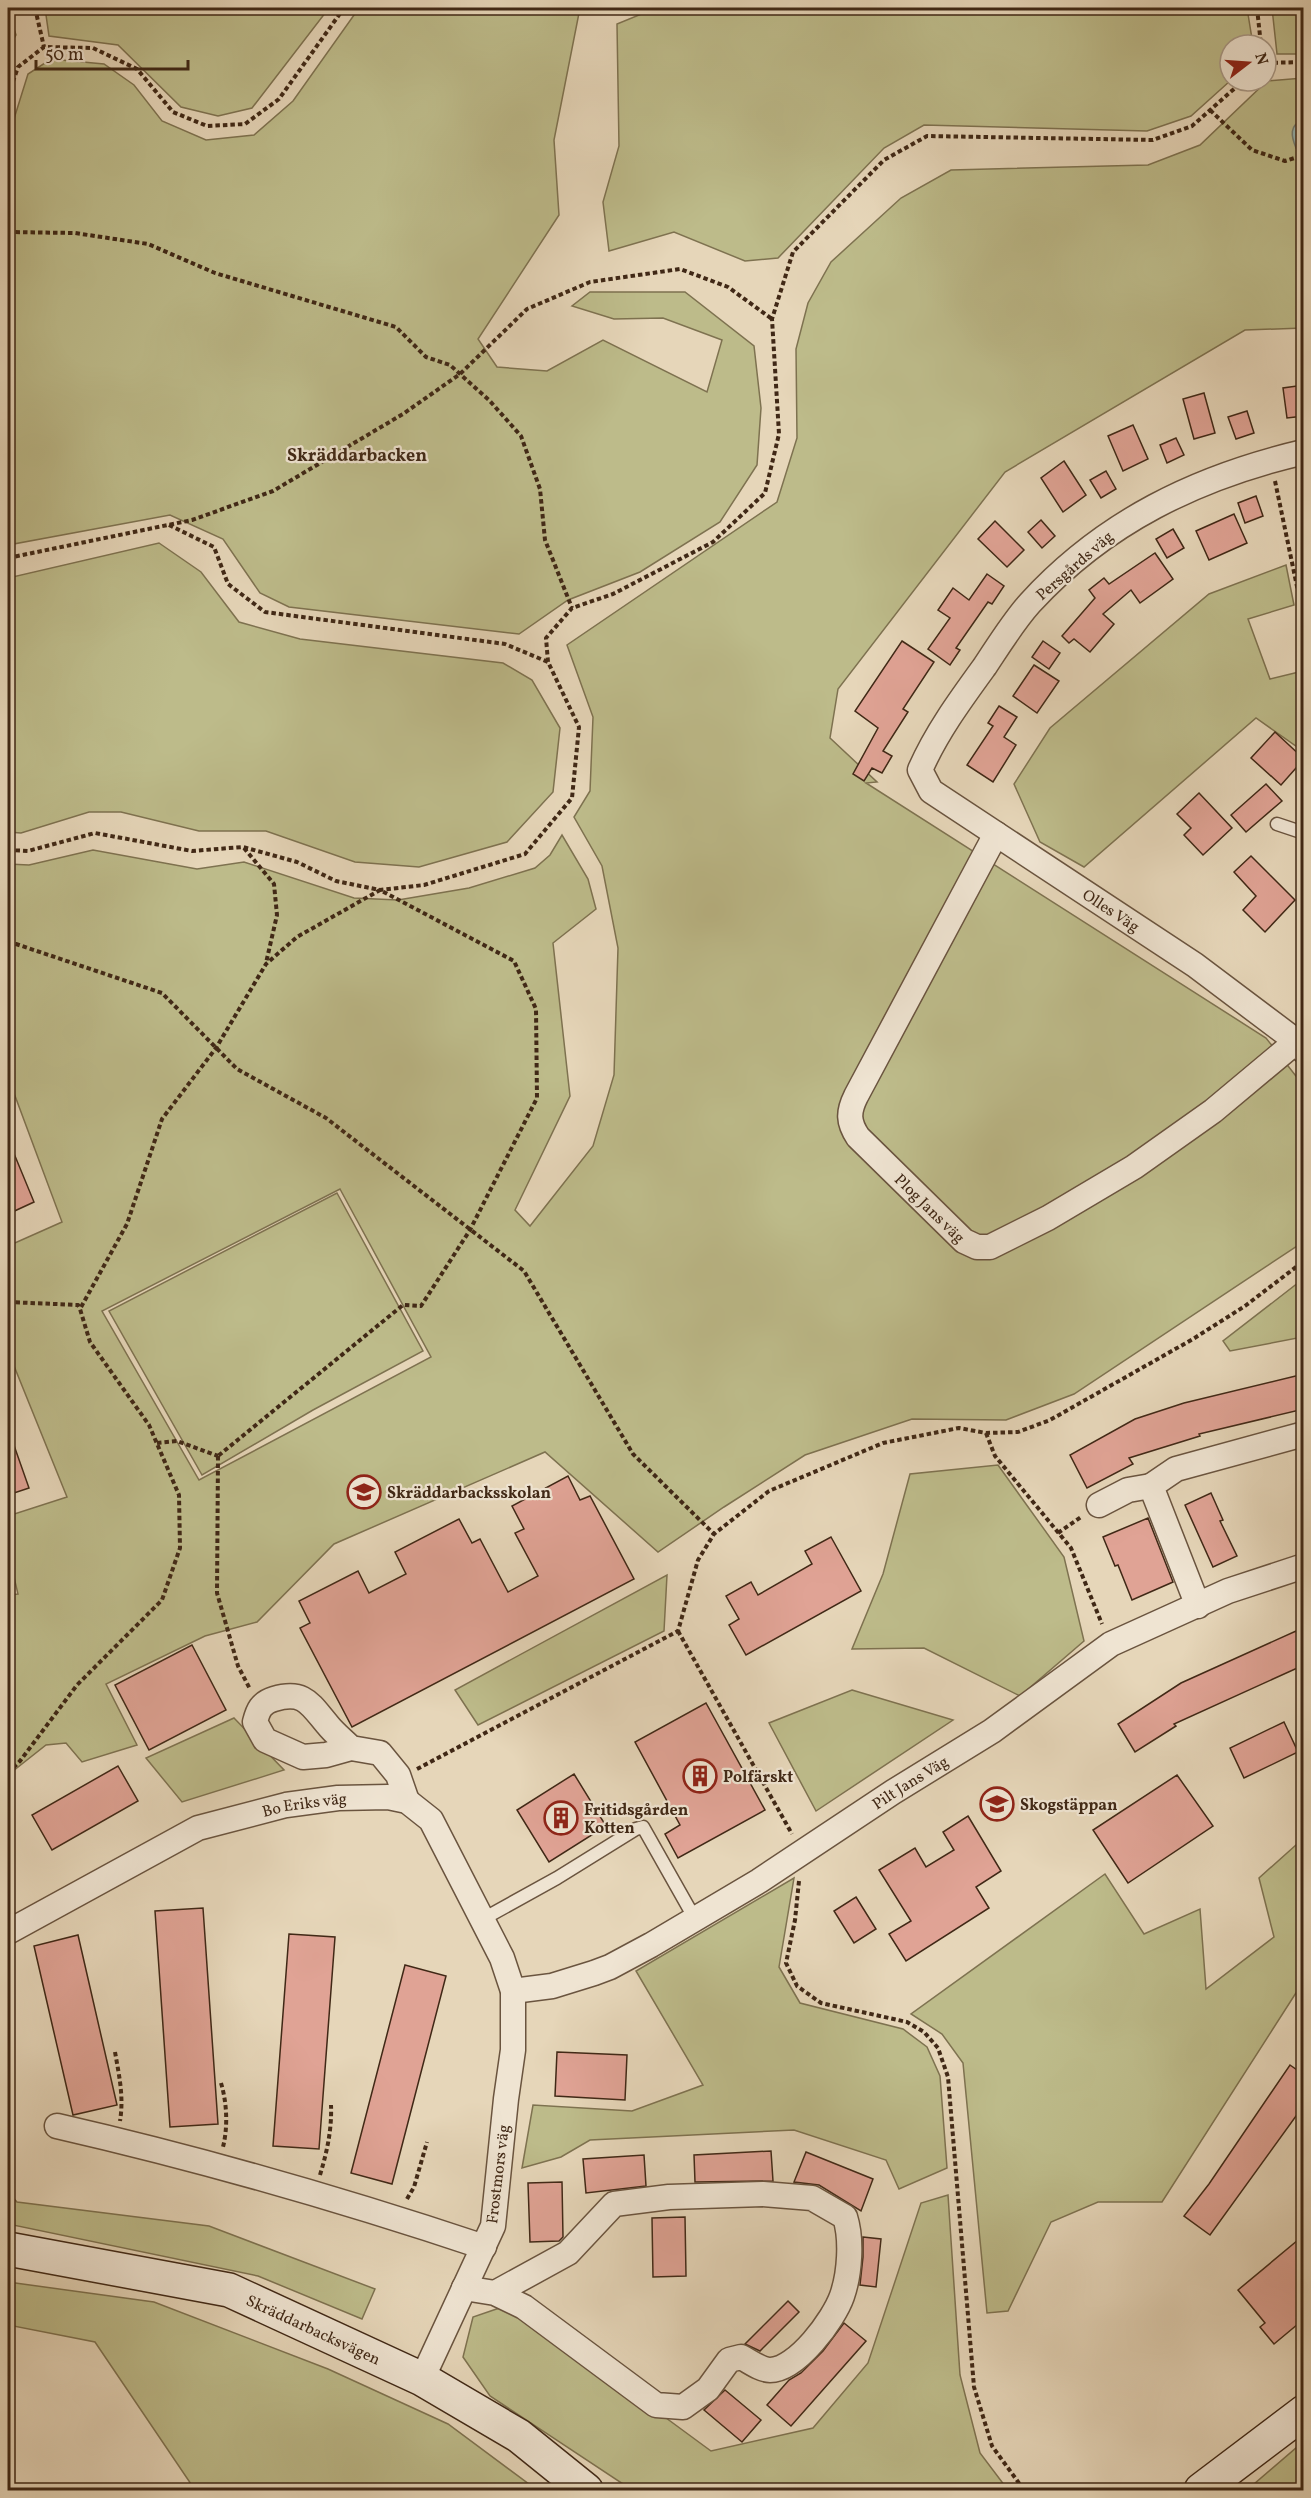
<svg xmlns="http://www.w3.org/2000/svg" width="1311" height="2498" font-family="Vollkorn,serif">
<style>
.green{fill:#bdbb8a;stroke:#7e7250;stroke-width:1.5;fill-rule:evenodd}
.water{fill:#97b8b5;stroke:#747e75;stroke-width:1.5}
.building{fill:#e0a395;stroke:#402816;stroke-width:1.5}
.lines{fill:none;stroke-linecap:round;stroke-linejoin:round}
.lane-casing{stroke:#6a543f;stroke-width:15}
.street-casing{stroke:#6a543f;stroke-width:27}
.secondary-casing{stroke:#402816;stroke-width:36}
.path{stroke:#402816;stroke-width:4;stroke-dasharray:4.5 3;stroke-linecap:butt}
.lane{stroke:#efe4d2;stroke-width:12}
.street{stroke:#efe4d2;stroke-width:24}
.secondary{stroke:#efe4d2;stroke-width:33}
.labels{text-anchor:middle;stroke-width:4.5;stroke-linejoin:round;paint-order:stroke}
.street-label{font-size:16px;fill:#402816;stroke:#efe4d2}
.poi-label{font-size:16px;font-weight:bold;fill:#402816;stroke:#efe4d2;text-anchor:start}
.neighbourhood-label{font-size:18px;font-weight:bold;fill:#402816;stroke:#efe4d2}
</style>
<rect width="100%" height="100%" fill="#e6d6b9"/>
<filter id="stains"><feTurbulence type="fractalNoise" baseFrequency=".00333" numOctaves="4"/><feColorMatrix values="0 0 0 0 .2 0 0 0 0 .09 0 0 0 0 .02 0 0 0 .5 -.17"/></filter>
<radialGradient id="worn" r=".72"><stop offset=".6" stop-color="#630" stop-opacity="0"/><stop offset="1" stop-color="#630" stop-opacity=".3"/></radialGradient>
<!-- green -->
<g class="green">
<path d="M45,8H329L252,108L218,116L181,107L118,45L49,36Z"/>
<path d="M359,8H580L554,140L559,215L478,339L497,367L547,371L603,340L707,392L722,340L663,318L614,319L572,306L590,292H685L754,346L761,408L757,465L720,522L640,572L568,600L519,634L289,607L260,593L223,539L170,515L8,545V138L28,74L51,59L104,64L134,85L162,121L206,140L254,135L293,101Z"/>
<path d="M656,8H1247L1253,45H1230V81L1191,116L1147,131L924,125L884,148L778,258L745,261L674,232L609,251L603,202L619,146L617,24Z"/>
<path d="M1272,8H1303V54H1277Z"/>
<path d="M8,10L16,35L8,49Z"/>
<path d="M1303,78V328L1245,330L1005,472L838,689L830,738L877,782L866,783L1266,1038L1303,1085V1242L1074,1394L1006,1420L912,1419L805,1455L724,1507L658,1552L545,1452L334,1544L257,1622L205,1636L106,1684L137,1745L82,1762L66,1743L46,1745L8,1775V1595L18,1594L8,1552V1516L67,1497L8,1351V1246L62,1222L8,1077V864L29,865L93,850L197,869L244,862L354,898L398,900L469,888L535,868L550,855L562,835L588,879L596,909L553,943L570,1096L515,1210L530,1226L593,1146L614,1075L618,948L602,866L574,817L590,791L593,717L567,645L777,502L797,438L796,349L808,303L831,262L901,198L951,170L1148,165L1200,145L1267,81ZM340,1189L431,1357L199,1480L102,1311Z"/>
<path d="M159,543L201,572L239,622L300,639L503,663L532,680L560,728L553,792L507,842L419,867L355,862L266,831H199L121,812H89L21,833L8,832V578Z"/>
<path d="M1286,565L1294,605L1248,619L1270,679L1303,671V751L1256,718L1084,867L1040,842L1014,784L1050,728L1209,594Z"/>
<path d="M337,1193L423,1351L313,1410L202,1475L109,1311Z"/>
<path d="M1303,1279V1337L1230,1351L1223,1341Z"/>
<path d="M998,1465L1064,1557L1084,1641L1020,1696L924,1648L852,1649L883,1574L910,1474Z"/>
<path d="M667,1575L664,1631L478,1725L455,1690Z"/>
<path d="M852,1690L953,1720L816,1811L769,1723Z"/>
<path d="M234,1718L284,1770L182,1802L146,1758Z"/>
<path d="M1297,1844L1304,1854L1303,1982L1162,2202H1098L1051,2222L1008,2311L987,2313L963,2063L942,2034L911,2014L1105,1874L1144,1934L1200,1909L1206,1989L1274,1937L1259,1878Z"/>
<path d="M794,1878L779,1967L800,2003L903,2029L927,2047L940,2076L947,2168L899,2189L886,2160L794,2130L590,2140L561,2157L522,2168L533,2105L632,2111L703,2085L636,1971Z"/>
<path d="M8,2192L17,2202L209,2226L375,2289L362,2319L258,2276L8,2224Z"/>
<path d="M948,2195L960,2375L980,2453L1008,2490H632L490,2396L463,2357L473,2317L511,2304L711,2451L813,2428L868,2363L921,2203Z"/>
<path d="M8,2282L154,2302L328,2369L448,2424L537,2490H195L95,2342L8,2325Z"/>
<path d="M1303,2442V2490H1247Z"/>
</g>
<!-- water -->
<path class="water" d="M1303,120V146L1296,148C1291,136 1289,125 1303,120Z"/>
<!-- building -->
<g class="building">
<path d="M1304,385V416L1287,418L1283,388Z"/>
<path d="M1204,393L1215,433L1194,439L1183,399Z"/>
<path d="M1247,411L1254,433L1236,439L1228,417Z"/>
<path d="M1133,425L1148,459L1123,471L1108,436Z"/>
<path d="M1176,438L1184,455L1167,463L1160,445Z"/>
<path d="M1064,461L1086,495L1063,512L1041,478Z"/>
<path d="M1106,471L1116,489L1101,498L1090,480Z"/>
<path d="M1256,496L1263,516L1245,523L1238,503Z"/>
<path d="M1234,514L1247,543L1209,560L1196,531Z"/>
<path d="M1041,520L1055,536L1042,548L1028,532Z"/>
<path d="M995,521L1024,550L1007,567L978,539Z"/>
<path d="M1173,529L1184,548L1167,558L1156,539Z"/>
<path d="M1155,553L1173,579L1140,603L1131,590L1103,614L1114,624L1090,652L1074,639L1069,643L1062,636L1095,598L1089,590L1104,578L1109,584Z"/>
<path d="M987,574L1004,586L992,604L988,602L956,648L960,650L950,665L928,649L950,618L938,610L953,588L969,600Z"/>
<path d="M902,641L934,662L903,709L908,712L883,751L892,756L882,773L872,768L864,781L853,774L878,728L855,711Z"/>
<path d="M1043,641L1060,653L1049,669L1032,657Z"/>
<path d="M1034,665L1059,681L1037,713L1013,696Z"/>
<path d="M999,706L1017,717L1004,737L1016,745L993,782L967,765L993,726L988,723Z"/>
<path d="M1275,732L1304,759L1281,785L1251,758Z"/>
<path d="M1266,784L1282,801L1246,832L1231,815Z"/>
<path d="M1199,793L1232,828L1203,855L1184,835L1191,828L1177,814Z"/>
<path d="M1251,856L1295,900L1265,932L1243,910L1256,896L1234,872Z"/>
<path d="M8,1139L34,1202L8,1214Z"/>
<path d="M1304,1374V1409L1199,1434L1200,1436L1129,1458L1133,1464L1087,1488L1070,1455L1135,1419L1184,1403Z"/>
<path d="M8,1434H10L29,1488L8,1495Z"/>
<path d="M568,1476L580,1500L590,1496L634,1579L352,1727L300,1628L310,1623L299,1601L358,1571L369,1593L406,1574L395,1552L459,1519L472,1543L480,1539L508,1592L538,1576L515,1533L524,1529L512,1506Z"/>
<path d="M1211,1493L1223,1520L1220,1521L1237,1556L1213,1567L1185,1505Z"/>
<path d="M1148,1518L1173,1582L1132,1600L1118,1565L1115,1566L1103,1537Z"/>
<path d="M831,1537L861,1591L746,1655L729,1625L739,1619L726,1596L751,1582L758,1595L812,1564L805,1551Z"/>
<path d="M1296,1631L1304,1649V1665L1174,1724L1176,1726L1135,1752L1118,1724L1181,1683Z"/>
<path d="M192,1645L226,1710L149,1750L115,1685Z"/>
<path d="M706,1703L765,1810L678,1858L665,1834L680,1825L635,1742Z"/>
<path d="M1284,1722L1298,1752L1244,1778L1230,1748Z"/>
<path d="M118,1766L138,1801L52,1850L32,1815Z"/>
<path d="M574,1774L606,1826L549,1862L517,1810Z"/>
<path d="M1177,1775L1213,1826L1128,1883L1093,1830Z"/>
<path d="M968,1816L1001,1871L976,1887L989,1908L906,1961L889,1934L911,1921L879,1870L915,1848L926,1867L954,1850L943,1832Z"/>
<path d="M856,1897L876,1929L854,1943L834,1911Z"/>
<path d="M203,1908L218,2124L170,2127L155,1911Z"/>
<path d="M289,1934L335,1937L319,2149L273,2146Z"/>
<path d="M78,1935L117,2105L73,2115L34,1946Z"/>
<path d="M405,1965L446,1976L392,2184L351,2173Z"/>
<path d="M557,2052L627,2055L625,2100L555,2096Z"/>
<path d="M1290,2065L1304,2075V2105L1210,2235L1184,2216L1209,2184Z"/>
<path d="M771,2151L773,2181L695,2182L694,2155Z"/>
<path d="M806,2152L873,2179L861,2211L819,2185L794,2182Z"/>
<path d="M644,2155L646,2186L586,2193L583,2159Z"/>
<path d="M562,2182L563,2237L559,2241L530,2242L528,2183Z"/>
<path d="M685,2217L686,2276L653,2277L652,2218Z"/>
<path d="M1304,2235V2319L1274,2344L1260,2327L1265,2323L1238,2290Z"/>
<path d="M863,2237L881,2239L876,2287L860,2285L863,2257Z"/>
<path d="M788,2301L799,2312L760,2351L745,2344Z"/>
<path d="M844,2323L866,2341L791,2426L767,2405L789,2380L801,2373L823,2351Z"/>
<path d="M725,2390L761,2420L742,2442L704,2410Z"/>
</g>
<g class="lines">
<defs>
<g id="lane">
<path d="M1277,824L1304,833"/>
<path d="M483,1919L557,1878L636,1829L643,1827L695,1919"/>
</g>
<g id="street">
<path id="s1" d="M1304,452C1197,477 1104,522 1030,603C1013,622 999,645 985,666C961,699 936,733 920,770L931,791L1195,965L1296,1041L1304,1051"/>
<path id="s2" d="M996,834L856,1096C848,1112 848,1122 858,1137L964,1241L977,1247H990L1048,1218L1134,1167L1213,1111L1304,1035"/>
<path d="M1099,1505L1128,1490L1151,1486"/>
<path d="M1198,1606L1151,1486L1176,1469L1304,1434"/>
<path d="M351,1748C343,1740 334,1733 327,1724C310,1704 304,1690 274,1699C261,1703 258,1710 255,1722L265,1740L303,1757L326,1755L351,1748L380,1753L398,1775L407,1801"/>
<path id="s3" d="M8,1932L198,1828L286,1805L338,1798L388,1797L407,1801L431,1820L502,1958L513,1991V2050L506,2099L493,2226L422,2379"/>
<path id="s4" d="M513,1991L552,1986L594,1973L610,1967L651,1945L759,1881L893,1792L992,1731L1111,1644L1228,1591L1304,1566"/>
<path d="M57,2126C201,2159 343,2200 484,2247"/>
<path d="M464,2288L495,2293L524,2307L656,2405L683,2407L708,2389L729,2360L741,2357C749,2361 761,2370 770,2370C797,2370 834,2319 842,2296C850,2273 852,2239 845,2217L812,2198L763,2194L669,2197L614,2204L568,2253L495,2293"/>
</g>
<g id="secondary">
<path id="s5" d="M8,2249L229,2290L422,2379L519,2436L586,2490"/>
<path d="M1201,2490L1304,2412"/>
</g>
</defs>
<!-- lane casing -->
<use href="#lane" class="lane-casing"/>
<!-- street casing -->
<use href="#street" class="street-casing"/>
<!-- secondary casing -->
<use href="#secondary" class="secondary-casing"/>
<!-- path -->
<g class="path">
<path d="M35,8L44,47"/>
<path d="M1257,8L1261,45"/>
<path d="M1266,63L1304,62"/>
<path d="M8,96L18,67L44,47L93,48L137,69L173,112L207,126L245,124L279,99L344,8"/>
<path d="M1210,110L1252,150L1285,161L1304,155"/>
<path d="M8,232L75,233L148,244L215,273L396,327L426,357L450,365L489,400L521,436L540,489L545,540L572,608"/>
<path d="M1275,481L1304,620"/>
<path d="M169,525L214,547L228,584L265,612L505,644L548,662"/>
<path d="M8,558L192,520L273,491L403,414L460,374L527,309L590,282L680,269L728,287L772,319"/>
<path d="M244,848L274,884L277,915L266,963"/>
<path d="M8,850L28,851L95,833L192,851L243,847L297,862L336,881L380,890L424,885L525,854L572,798L579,727L548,662L546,638L572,608L613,594L713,542L765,493L779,434L772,319L793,252L884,160L927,136L1153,140L1192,126L1243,81"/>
<path d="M8,943L16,944L162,993L237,1069L326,1118L524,1271L633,1454L714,1534"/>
<path d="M8,1302L78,1305L80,1309"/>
<path d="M986,1433L995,1456L1071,1548L1102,1624"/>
<path d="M157,1443L177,1441L218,1456"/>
<path d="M218,1456L217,1593L238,1666L250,1689"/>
<path d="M1058,1533L1081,1517"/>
<path d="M678,1631L792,1834"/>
<path d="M417,1769L678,1631L698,1560L714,1534L769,1491L883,1443L959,1428L986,1433L1018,1432L1050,1420L1193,1339L1245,1306L1304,1261"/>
<path d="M8,1773L20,1761L77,1685L162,1600L180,1548L179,1495L149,1425L90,1342L80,1309L127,1224L162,1119L216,1048L266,964L297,937L380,890L514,961L536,1009L537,1098L470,1230L421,1306L403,1305L218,1456"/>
<path d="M799,1881L795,1920L786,1963L797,1986L821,2003L907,2022L924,2032L938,2048L948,2077L974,2387L992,2446L1024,2490"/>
<path d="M115,2052C119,2075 124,2097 120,2121"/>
<path d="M221,2083C227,2103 228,2127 223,2147"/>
<path d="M320,2175C327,2152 332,2129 331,2105"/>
<path d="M407,2199L414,2187L427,2142"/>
</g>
<!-- lane -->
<use href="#lane" class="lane"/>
<!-- street -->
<use href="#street" class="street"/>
<!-- secondary -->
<use href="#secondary" class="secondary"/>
</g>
<!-- icons -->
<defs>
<symbol id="school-ring" viewBox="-11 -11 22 22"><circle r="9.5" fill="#efe4d2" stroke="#8f2418" stroke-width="1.5"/><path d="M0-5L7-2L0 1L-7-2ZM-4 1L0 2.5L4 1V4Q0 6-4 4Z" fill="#8f2418"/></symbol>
<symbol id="building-ring" viewBox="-11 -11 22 22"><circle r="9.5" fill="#efe4d2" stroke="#8f2418" stroke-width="1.5"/><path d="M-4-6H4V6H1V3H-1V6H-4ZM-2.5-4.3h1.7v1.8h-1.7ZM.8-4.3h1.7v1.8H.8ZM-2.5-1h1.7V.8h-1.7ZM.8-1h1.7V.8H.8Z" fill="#8f2418"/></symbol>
</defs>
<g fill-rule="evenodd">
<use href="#school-ring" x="345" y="1473" width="38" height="38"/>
<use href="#building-ring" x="681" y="1757" width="38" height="38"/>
<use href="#school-ring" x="978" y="1785" width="38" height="38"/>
<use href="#building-ring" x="542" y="1799" width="38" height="38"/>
</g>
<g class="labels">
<!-- street labels -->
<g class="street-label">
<text transform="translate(1074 565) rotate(-41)" y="6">Persgårds väg</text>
<text dy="6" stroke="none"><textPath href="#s1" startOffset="758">Olles Väg</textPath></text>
<text dy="6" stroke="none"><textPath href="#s2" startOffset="442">Plog Jans väg</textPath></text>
<text dy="6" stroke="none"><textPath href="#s4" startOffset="453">Pilt Jans Väg</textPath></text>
<text dy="6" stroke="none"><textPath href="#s3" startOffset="326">Bo Eriks väg</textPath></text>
<text transform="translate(497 2174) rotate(-83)" y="6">Frostmors väg</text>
<text dy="6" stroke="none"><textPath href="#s5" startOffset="318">Skräddarbacksvägen</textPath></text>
</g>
<!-- poi labels -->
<g class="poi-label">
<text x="387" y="1498">Skräddarbacksskolan</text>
<text x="723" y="1782">Polfärskt</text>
<text x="1020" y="1810">Skogstäppan</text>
<text x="584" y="1815">Fritidsgården<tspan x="584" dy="18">Kotten</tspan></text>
</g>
<!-- neighbourhood labels -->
<g class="neighbourhood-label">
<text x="357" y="461">Skräddarbacken</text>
</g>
</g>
<!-- margin -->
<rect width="1311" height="2498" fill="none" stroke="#e6d6b9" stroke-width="30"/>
<rect x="9" y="9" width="1293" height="2480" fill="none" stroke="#402816" stroke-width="3"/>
<rect x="15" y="15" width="1281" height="2468" fill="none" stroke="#402816" stroke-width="1.5"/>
<!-- north arrow -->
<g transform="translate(1248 63) rotate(73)"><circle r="28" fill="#efe4d2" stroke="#a99987" stroke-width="1.5"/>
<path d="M0-4.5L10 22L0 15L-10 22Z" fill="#8f2418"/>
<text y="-9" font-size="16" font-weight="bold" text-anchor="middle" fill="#402816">N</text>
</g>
<!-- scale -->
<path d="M36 60v9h152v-9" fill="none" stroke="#402816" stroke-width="3"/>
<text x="45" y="60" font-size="18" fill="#402816" stroke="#efe4d2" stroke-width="4.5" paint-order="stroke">50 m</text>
<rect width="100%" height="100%" filter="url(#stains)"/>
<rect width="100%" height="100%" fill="url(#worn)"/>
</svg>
